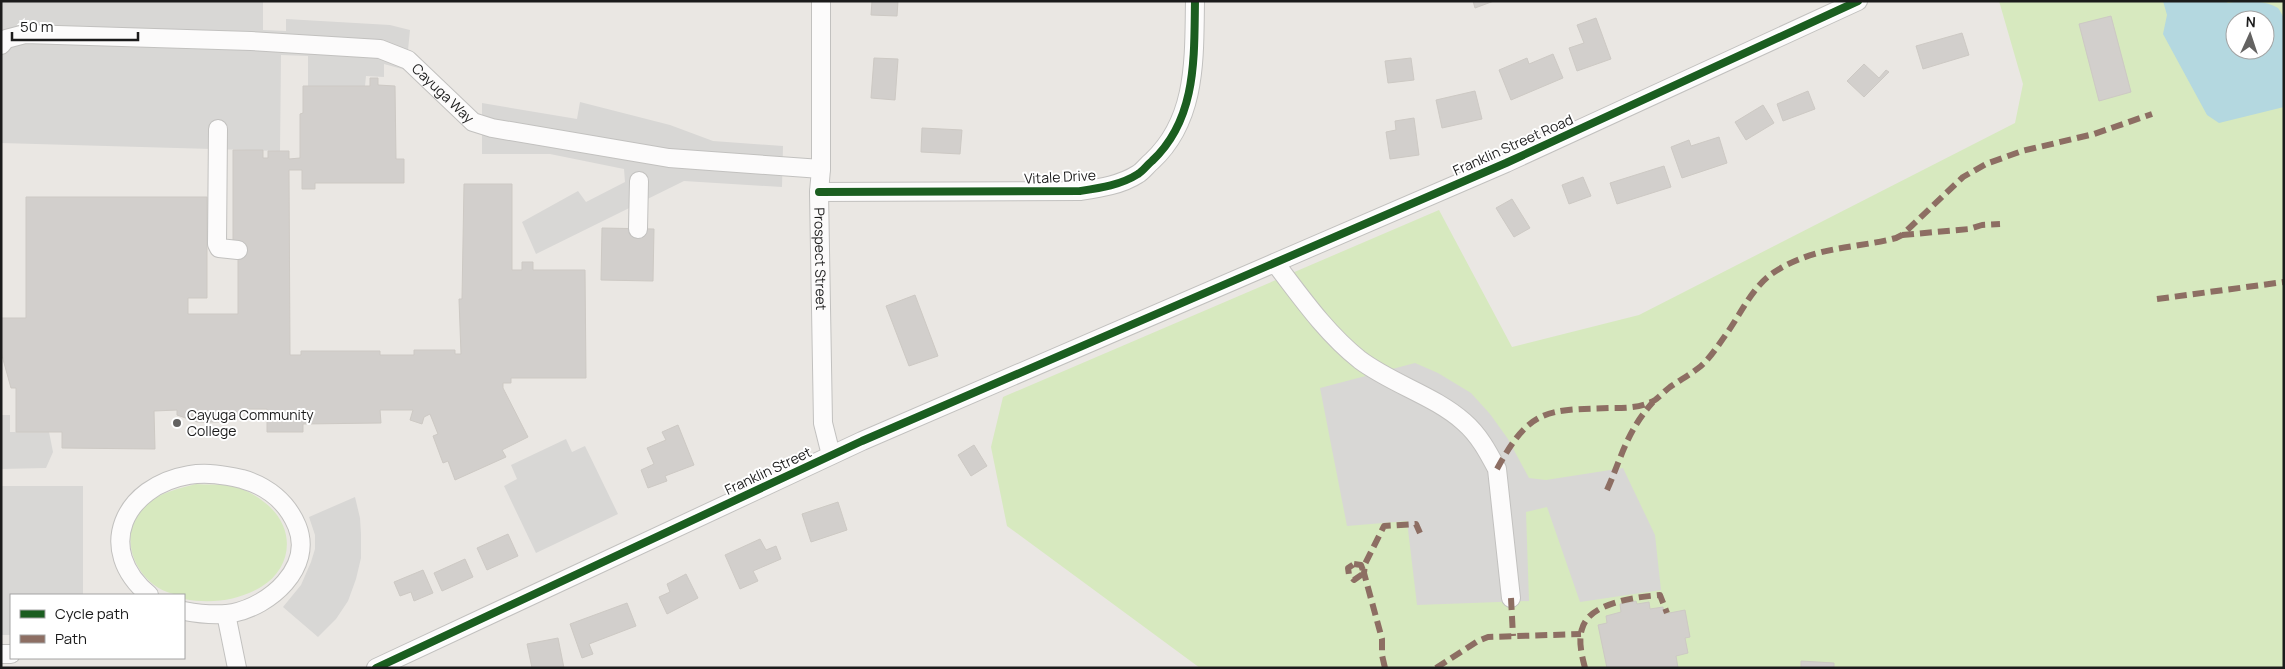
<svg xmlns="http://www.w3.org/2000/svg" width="2285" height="669" font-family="Manrope,sans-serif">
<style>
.grass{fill:#d7e9bf;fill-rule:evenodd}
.parking{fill:#d8d7d5}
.water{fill:#b4d8e0;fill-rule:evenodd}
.building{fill:#d2cfcc;stroke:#cdc9c4}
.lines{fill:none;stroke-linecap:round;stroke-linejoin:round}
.minor-casing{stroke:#c2c1bf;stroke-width:20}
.minor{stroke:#fcfbfb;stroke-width:18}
.quiet{stroke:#8d6e63;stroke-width:6;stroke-dasharray:12 6;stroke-linecap:butt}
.cycleway-casing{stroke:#fff;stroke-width:11}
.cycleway{stroke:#1b5e20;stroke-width:8}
.poi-dot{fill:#636261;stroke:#fff;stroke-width:2}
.labels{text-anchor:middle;stroke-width:4;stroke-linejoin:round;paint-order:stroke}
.street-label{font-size:14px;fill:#1b1b1b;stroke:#fff}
.poi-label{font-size:14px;fill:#1b1b1b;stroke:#fff;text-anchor:start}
</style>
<rect width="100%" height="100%" fill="#eae7e3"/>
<!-- grass -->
<g class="grass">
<path d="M1999,1H2284V668H1200L1007,526L991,447L1003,397L1439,210L1512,347L1639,315L2015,123L2023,84ZM2235,20H2265V50H2235Z"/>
<path d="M196,484C206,485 216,484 226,485C240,487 253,493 264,502C295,525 295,566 261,587C238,601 210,604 184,599V595C140,595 110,535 147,504C161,492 178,489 196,484Z"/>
</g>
<!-- parking -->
<g class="parking">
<path d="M1,1H263V30L286,31V19L390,25L410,30L406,70L384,64V77L366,76L365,86H308V56L281,55L280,151L1,143Z"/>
<path d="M580,102L670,125L713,141L783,146L782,187L684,181L536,254L522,222L578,191L586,202L625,182L624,169L550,154H482V103L577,119Z"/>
<path d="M1415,363L1438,373L1471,393L1490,414L1508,439L1529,478L1546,480L1623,468L1655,535L1661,590L1580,602L1547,507L1526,512L1529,601L1417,605L1407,521L1347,526L1320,388Z"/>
<path d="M1,415H10V432H49L53,452L46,468L1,469Z"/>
<path d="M566,439L572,452L585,446L618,514L536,553L504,486L517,479L511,465Z"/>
<path d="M1,486H83V595H11V635H1Z"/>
<path d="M355,497L360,518L361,534V558L356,579L348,601L336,619L318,637L283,607L301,585L311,562L315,549V535L309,517Z"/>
</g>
<!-- water -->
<path class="water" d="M2163,1H2225L2228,3C2241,0 2267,0 2278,8C2280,10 2282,15 2284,18V107L2219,123L2207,115L2163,34L2167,15ZM2235,20H2265V50H2235Z"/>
<!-- building -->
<g class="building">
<path d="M872,1H898L897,16L871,15Z"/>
<path d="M1473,1H1494L1475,8Z"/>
<path d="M2111,16L2131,92L2099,101L2079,24Z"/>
<path d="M1596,18L1611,59L1577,71L1569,48L1584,43L1577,25Z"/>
<path d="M1962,33L1969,55L1923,69L1916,46Z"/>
<path d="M1553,54L1563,78L1511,100L1499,70L1527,58L1529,64Z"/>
<path d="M874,58L898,59L895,100L871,98Z"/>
<path d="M1411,58L1414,80L1388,83L1385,61Z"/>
<path d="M1864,64L1879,78L1886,70L1889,72L1864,97L1847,81Z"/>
<path d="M370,78H378V85L395,86L396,159H404V183H315V189H302V170H289L290,355H301V351H380V355H414V350H455V354H461L459,299H462L464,184H512V270H522V262H533V270H585L586,378H511V383H503V388L528,437L502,450L506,457L455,480L448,461L443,463L433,436L438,434L430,414L424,417L422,424L410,420L413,410H380L381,423L303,424V432H267V409H240V414L222,422H197L177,415V410L154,411L155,449L62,448V432H16V388H11L1,352V318H26V197H207V298H188V314H238V245H233V150H263V158H268V151H289V159L300,158V114L303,113V86H370Z"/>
<path d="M1475,91L1482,119L1442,128L1436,100Z"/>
<path d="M1808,91L1815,109L1783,121L1777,104Z"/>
<path d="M1763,105L1774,123L1746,140L1735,122Z"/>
<path d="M1414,118L1419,155L1390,159L1386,132L1396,130L1395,121Z"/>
<path d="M922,128L962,130L960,154L921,152Z"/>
<path d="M1719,137L1727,163L1682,178L1671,147L1689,140L1691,146Z"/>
<path d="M1664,166L1671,187L1617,204L1610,183Z"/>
<path d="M1583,177L1591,196L1569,204L1562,185Z"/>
<path d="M1512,199L1530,228L1514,237L1496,208Z"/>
<path d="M602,228L654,229L653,281L601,280Z"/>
<path d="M915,295L938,356L909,366L886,306Z"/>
<path d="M678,425L694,465L665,476L667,481L648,488L641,470L654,464L647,448L666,440L662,432Z"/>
<path d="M974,445L987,466L971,476L958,455Z"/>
<path d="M838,502L847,530L811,542L802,514Z"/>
<path d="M508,534L518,556L487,570L477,548Z"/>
<path d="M760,539L766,550L776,546L781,559L753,571L758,581L740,589L725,555Z"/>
<path d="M465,559L473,577L442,591L434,573Z"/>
<path d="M423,570L433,593L414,601L411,592L400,596L394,582Z"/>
<path d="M686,574L698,598L667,614L659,597L670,592L667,584Z"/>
<path d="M1636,601L1637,604L1649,602L1650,609L1663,607L1664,614L1685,610L1690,637L1685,638L1688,653L1676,656L1678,668H1607L1598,625L1607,623L1606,616L1621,612L1620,604Z"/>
<path d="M627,603L636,626L589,644L593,654L582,658L570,624Z"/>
<path d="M558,638L564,668H532L527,644Z"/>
<path d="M1801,661L1834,663V668H1801Z"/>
</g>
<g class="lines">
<defs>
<g id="minor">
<path id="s1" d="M821,1V169L819,192L823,423L831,455"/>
<path id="s2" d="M1,45L6,39L25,34L251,41L380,49L408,60L473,122L492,128L669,158L821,169"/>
<path d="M218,129L217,244L219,248L238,250"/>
<path d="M819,192L1080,191C1100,188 1121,185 1138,174C1143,171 1147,165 1152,161C1197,119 1194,58 1195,1"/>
<path d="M638,229L639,181"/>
<path d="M1275,263C1301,297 1326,333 1360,360C1392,384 1435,396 1464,422C1479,435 1488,452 1497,469L1511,598"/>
<path d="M149,595C94,549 124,486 189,475C207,472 224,475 242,479C267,486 287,502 297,526C314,568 269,606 233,613C216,616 200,614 184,611"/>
<path d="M226,614L237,668"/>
<path d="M1,654H11"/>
<path d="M376,668L862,441L1506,163L1858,1"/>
</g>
</defs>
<!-- minor casing -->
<use href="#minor" class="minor-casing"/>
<!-- minor -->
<use href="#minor" class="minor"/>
<!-- quiet -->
<g class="quiet">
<path d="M1902,235L1969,229L1982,225L2000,224"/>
<path d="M2157,299L2284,282"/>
<path d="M1497,469C1530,408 1546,410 1611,408C1626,408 1641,408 1655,400C1660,396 1665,391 1670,387C1680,380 1691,374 1701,366C1711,357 1719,344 1727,333C1742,312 1753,285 1776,271C1816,246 1853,249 1896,238L1902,235L1963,177L1986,164L2022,151L2094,134L2152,114"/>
<path d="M1607,490C1622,456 1627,431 1653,402"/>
<path d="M1354,564L1361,565L1364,573L1354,580L1349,575L1348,568Z"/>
<path d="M1511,598L1513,636"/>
<path d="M1385,668L1382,655V639L1364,573L1365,564L1384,526L1416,524L1420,533"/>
<path d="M1436,668L1478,641L1488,637L1581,634"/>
<path d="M1585,668C1582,656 1578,641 1582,629C1589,602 1637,597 1660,595L1667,613"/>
</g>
<defs>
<g id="cycleway">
<path d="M819,192L1080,191C1100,188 1121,185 1138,174C1143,171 1147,165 1152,161C1197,119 1194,58 1195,1"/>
<path d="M376,668L862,441L1506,163L1858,1"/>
</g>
</defs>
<!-- cycleway casing -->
<use href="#cycleway" class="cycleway-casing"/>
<!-- cycleway -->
<use href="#cycleway" class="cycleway"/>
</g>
<!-- markers -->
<circle class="poi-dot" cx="177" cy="423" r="5"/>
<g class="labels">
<!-- street labels -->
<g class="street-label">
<text dy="5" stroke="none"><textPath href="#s2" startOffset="461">Cayuga Way</textPath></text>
<text transform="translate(1513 145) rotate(-24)" y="5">Franklin Street Road</text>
<text transform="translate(1060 177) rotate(-3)" y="5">Vitale Drive</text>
<text dy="5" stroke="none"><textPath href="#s1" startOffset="258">Prospect Street</textPath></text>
<text transform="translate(768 471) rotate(-25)" y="5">Franklin Street</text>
</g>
<!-- poi labels -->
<g class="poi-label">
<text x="187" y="420">Cayuga Community<tspan x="187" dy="16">College</tspan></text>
</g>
</g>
<!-- border -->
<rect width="2285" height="669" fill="none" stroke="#1b1b1b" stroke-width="5"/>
<!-- legend -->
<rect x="10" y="594" width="175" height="65" fill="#ffffff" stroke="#a4a4a4"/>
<rect x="20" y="610" width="25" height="8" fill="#1b5e20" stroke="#a4a4a4"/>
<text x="55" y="619" font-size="15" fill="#1b1b1b">Cycle path</text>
<rect x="20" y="635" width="25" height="8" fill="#8d6e63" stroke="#a4a4a4"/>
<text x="55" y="644" font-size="15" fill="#1b1b1b">Path</text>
<!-- north arrow -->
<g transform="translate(2250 35) rotate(3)"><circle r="24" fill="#ffffff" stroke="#a4a4a4"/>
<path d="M0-4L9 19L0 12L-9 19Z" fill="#636261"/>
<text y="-8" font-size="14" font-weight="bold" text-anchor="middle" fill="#1b1b1b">N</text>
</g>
<!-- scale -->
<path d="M12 32v8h126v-8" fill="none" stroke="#1b1b1b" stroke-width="2.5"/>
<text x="20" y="32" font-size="15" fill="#1b1b1b" stroke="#ffffff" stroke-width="4" paint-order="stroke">50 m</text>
</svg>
